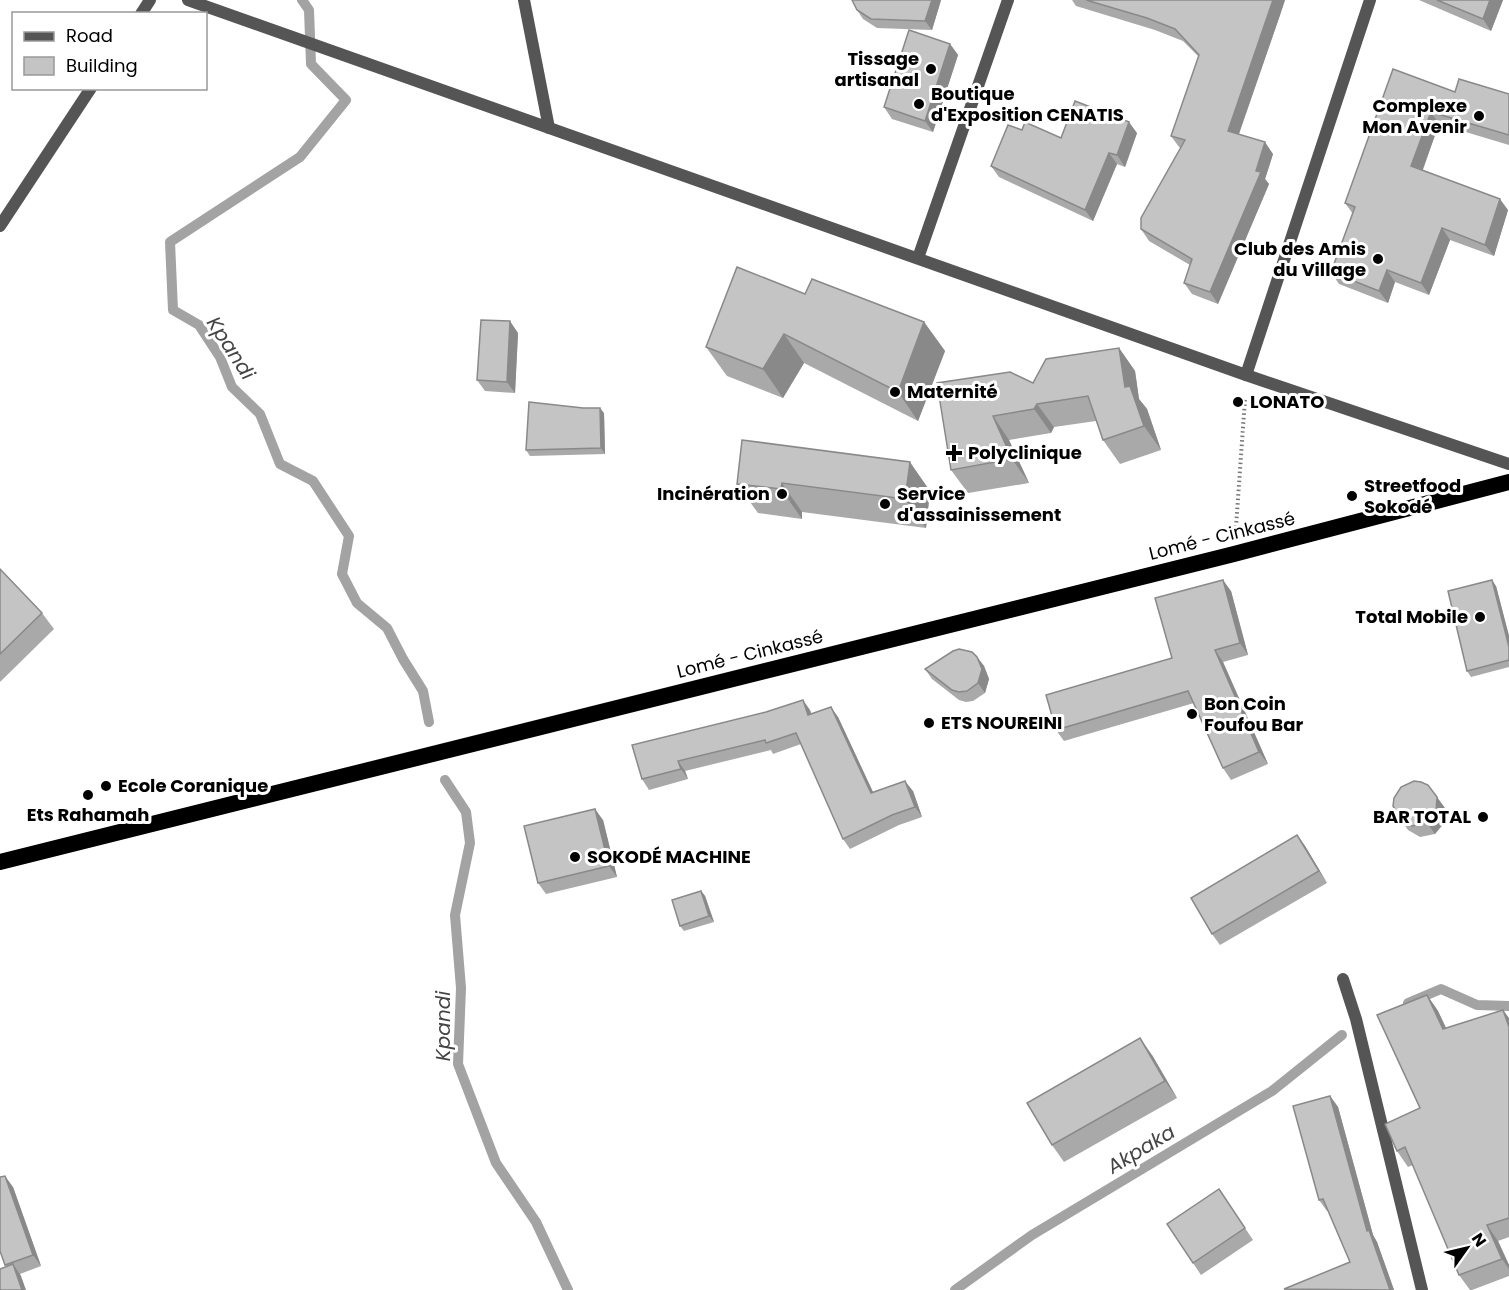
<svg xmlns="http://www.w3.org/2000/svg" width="1509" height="1290" font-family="Poppins,sans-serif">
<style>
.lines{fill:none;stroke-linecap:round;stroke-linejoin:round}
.stream{stroke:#a3a3a3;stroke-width:10}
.path{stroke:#777;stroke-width:4;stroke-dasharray:1.5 3;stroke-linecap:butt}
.minor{stroke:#555;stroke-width:12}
.trunk{stroke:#000;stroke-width:16}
.wall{fill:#a9a9a9}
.shaded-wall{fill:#898989}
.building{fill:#c4c4c4;stroke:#898989;stroke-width:1.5}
.poi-dot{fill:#000;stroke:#fff;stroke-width:2}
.labels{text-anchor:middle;stroke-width:6;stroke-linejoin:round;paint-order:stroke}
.poi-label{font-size:18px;font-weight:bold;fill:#000;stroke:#fff;text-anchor:start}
.street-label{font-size:18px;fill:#000;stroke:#fff}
.water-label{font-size:20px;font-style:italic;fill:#444;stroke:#fff}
</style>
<rect width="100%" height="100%" fill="#fff"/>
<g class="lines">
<!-- stream -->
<g class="stream">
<path d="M302,0L309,10L311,64L346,100L300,157L170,242L173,310L199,325L220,357L232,387L260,414L280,464L313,481L349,536L342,574L357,603L387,628L403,659L423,691L429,722"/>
<path d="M445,780L466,812L470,843L455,915L461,988L458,1064L496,1163L536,1222L568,1290"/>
<path d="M1408,1003L1441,989L1477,1005L1509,1006"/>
<path d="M955,1290L1032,1235L1272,1091L1342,1035"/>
</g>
<!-- path -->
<path class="path" d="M1236,527L1245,399"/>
<!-- minor -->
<g class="minor">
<path d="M188,0L1246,375L1509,464"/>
<path d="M524,0L549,128"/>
<path d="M141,14L150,0"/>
<path d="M0,226L91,88"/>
<path d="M918,258L1008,0"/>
<path d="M1246,375L1370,0"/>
<path d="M1343,979L1356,1019L1422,1290"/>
</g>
<!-- trunk -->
<path class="trunk" d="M0,862L1234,554L1509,482"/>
</g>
<!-- wall -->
<g class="wall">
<path d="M941,0L932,30L877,28L863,19L857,10Z"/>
<path d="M1072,0H1285L1279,18L1239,134L1273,154L1265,179L1269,184L1218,304L1192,294L1184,283L1190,265L1149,241L1141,229L1181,148L1179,147L1171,136L1199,57L1183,41L1155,30L1076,6Z"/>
<path d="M1419,0H1503L1491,31Z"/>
<path d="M950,44L958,55L933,132L892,119L884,107Z"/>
<path d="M1393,69L1455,92L1509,94V145L1439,124L1422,170L1508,210L1494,256L1450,240L1429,295L1395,282L1388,303L1339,284L1331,272L1353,214L1345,203Z"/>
<path d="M1022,130L1061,138L1137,133L1125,167L1117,164L1093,221L999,177L991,166Z"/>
<path d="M805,294L924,322L945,351L918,421L804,363L783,398L727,376L706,347Z"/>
<path d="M518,333L515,393L485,391L477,380Z"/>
<path d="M1119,348L1135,371L1139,399L1147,409L1161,450L1120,464L1103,440L1096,421L1054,427L1051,433L1009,440L1029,483L968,493L951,470L937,383H1033Z"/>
<path d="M604,413L605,454L530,456L526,450Z"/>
<path d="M742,440L930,491L926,528L802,512V519L758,513L737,484Z"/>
<path d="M0,569L42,613L54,629L0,682Z"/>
<path d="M1496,586L1509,636V667L1471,677L1467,671Z"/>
<path d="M1231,591L1248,655L1223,662L1268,764L1231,780L1223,768L1194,703L1064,741L1056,730L1172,658Z"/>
<path d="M977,657L984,666L989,679L985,693L973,701L966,702L959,700L932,679L925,669Z"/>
<path d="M810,710L811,714L838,717L873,792L913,791L922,817L899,825L850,849L843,839L801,744L773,754L771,750L685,771L688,779L649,790L642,779L632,745Z"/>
<path d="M1445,808L1444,823L1435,834L1420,837L1408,830L1400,818Z"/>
<path d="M603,820L617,877L546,894L538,883Z"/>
<path d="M1297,835L1305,846L1327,883L1220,945L1212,934Z"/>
<path d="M701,891L705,896L714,922L684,931L680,926Z"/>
<path d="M1427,995L1438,1011L1446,1028L1509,1018V1237L1498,1241L1509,1265V1276L1472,1290H1470L1459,1275L1413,1165L1408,1167L1397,1151L1420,1108Z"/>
<path d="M1152,1055L1177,1098L1064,1162L1052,1145Z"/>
<path d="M1330,1096L1338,1107L1373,1235L1377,1242L1394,1290H1284L1350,1262L1328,1211H1327L1319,1200Z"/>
<path d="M13,1187L41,1266L20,1274L21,1276L6,1267L5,1265Z"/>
<path d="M1219,1189L1253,1240L1201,1275L1193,1263Z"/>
</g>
<!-- shaded-wall -->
<g class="shaded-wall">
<path d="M932,0H941L932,30L925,21Z"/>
<path d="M1273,0H1285L1279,18L1236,142L1228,131Z"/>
<path d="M1490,0H1503L1491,31L1483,19Z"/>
<path d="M950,44L958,55L933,132L925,121Z"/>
<path d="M1431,112L1439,124L1420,178L1411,166Z"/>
<path d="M1129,122L1137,133L1125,167L1117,155Z"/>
<path d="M1265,142L1273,154L1265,179L1269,184L1218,304L1210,292L1256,171Z"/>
<path d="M1109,153L1117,164L1093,221L1085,210Z"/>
<path d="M1500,199L1508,210L1494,256L1485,245Z"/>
<path d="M1442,228L1450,240L1429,295L1421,283Z"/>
<path d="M1387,270L1395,282L1388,303L1379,291Z"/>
<path d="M510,321L518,333L515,393L507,382Z"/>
<path d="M924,322L945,351L918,421L898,392Z"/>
<path d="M784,334L804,363L783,398L763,369Z"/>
<path d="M1119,348L1135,371L1139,399L1147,409L1161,450L1144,426L1125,387Z"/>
<path d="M1037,404L1054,427L1051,433L1034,409Z"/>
<path d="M600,408L604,413L605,454L601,448Z"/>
<path d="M993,416L1009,440L1029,483L1012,459Z"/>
<path d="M910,462L930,491L926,528L905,499Z"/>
<path d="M782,483L802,512V519L781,489Z"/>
<path d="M1223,580L1231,591L1248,655L1240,643Z"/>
<path d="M1492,580L1496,586L1509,636V647Z"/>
<path d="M1215,650L1223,662L1268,764L1259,752Z"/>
<path d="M977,657L984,666L989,679L985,693L978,683Z"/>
<path d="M803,700L810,710L815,725L808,715Z"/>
<path d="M831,707L838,717L878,803L871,793Z"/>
<path d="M678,761L685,771L688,779L681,769Z"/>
<path d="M905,781L913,791L922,817L915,807Z"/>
<path d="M1437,797L1445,808L1444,823L1435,834L1427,823Z"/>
<path d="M595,809L603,820L617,877L609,866Z"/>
<path d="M1297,835L1305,846L1327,883L1319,871Z"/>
<path d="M701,891L705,896L714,922L709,916Z"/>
<path d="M1427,995L1438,1011L1454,1045L1443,1029Z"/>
<path d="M1503,1010L1509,1018V1027Z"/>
<path d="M1140,1038L1152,1055L1177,1098L1165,1081Z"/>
<path d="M1330,1096L1338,1107L1373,1235L1377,1242L1394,1290H1390L1367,1231Z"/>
<path d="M5,1176L13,1187L41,1266L33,1255Z"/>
<path d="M1487,1225L1498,1241L1509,1265V1269L1502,1259Z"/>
<path d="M13,1264L21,1276L26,1290H22Z"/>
</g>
<!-- building -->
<g class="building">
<path d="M852,0H932L925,21L871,19L857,10Z"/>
<path d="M1086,0H1273L1228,131L1265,142L1256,171L1261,172L1210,292L1184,283L1192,259L1141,229V218L1185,140L1171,136L1199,55L1175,29L1147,18Z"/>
<path d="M1437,0H1490L1483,19Z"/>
<path d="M909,30L950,44L925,121L884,107Z"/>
<path d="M1393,69L1455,92L1459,79L1509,94V135L1431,112L1411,166L1500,199L1485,245L1442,228L1421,283L1387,270L1379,291L1331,272L1355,207L1345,203Z"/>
<path d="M1075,101L1129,122L1117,155L1109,153L1085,210L991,166L1008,125L1022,130L1025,122L1061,138Z"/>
<path d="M737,267L805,294L812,279L924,322L898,392L784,334L763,369L706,347Z"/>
<path d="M481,320L510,321L507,382L477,380Z"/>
<path d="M1119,348L1125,387L1130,386L1144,426L1103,440L1088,396L1037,404L1034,409L993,416L1012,459L951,470L937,383L1010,372L1033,383L1046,359Z"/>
<path d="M529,402L583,408H600L601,448L526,450Z"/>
<path d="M742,440L910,462L905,499L782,483L781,489L737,484Z"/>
<path d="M0,569L42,613L0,654Z"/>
<path d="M1223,580L1240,643L1215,650L1259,752L1223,768L1188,691L1056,730L1046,695L1172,658L1155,598Z"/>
<path d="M1492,580L1509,647V660L1467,671L1448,591Z"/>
<path d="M959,649L972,652L977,657L982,669L978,683L967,691L959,692L952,690L925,669L953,651Z"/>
<path d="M803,700L808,715L831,707L871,793L905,781L915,807L892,815L843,839L796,733L766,743L765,740L678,761L681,769L642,779L632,745L766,712Z"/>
<path d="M1414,781L1421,782L1428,785L1437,797L1436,812L1427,823L1412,826L1400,818L1393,806L1394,798L1401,787Z"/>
<path d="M595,809L609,866L538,883L524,826Z"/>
<path d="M1297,835L1319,871L1212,934L1191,898Z"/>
<path d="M701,891L709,916L680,926L672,900Z"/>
<path d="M1427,995L1443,1029L1503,1010L1509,1027V1218L1487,1225L1502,1259L1459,1275L1405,1147L1397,1151L1385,1124L1420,1108L1377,1015Z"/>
<path d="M1140,1038L1165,1081L1052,1145L1027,1103Z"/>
<path d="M1330,1096L1367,1231L1369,1230L1390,1290L1284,1289L1350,1262L1323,1199L1319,1200L1293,1106Z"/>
<path d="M5,1176L33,1255L5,1265L0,1251V1177Z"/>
<path d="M1219,1189L1245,1228L1193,1263L1167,1224Z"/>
<path d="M13,1264L22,1290H0V1269Z"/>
</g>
<!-- markers -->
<g class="poi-dot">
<circle cx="931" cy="69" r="6"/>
<circle cx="919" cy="104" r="6"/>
<circle cx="1479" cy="116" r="6"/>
<circle cx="1378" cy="259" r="6"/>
<circle cx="895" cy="392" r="6"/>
<circle cx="1238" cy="402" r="6"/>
<path d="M951 444h6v6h6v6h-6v6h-6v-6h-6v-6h6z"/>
<circle cx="782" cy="494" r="6"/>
<circle cx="1352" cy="496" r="6"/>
<circle cx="885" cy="504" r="6"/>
<circle cx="1480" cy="617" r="6"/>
<circle cx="1192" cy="714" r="6"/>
<circle cx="929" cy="723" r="6"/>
<circle cx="106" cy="786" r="6"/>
<circle cx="88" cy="795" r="6"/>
<circle cx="1483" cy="817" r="6"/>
<circle cx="575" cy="857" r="6"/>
</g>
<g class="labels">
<!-- poi labels -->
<g class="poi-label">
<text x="919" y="65" text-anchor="end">Tissage<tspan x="919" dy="21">artisanal</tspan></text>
<text x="931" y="100">Boutique<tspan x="931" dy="21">d'Exposition CENATIS</tspan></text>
<text x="1467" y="112" text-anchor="end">Complexe<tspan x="1467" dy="21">Mon Avenir</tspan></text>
<text x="1366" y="255" text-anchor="end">Club des Amis<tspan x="1366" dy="21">du Village</tspan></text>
<text x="907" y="398">Maternité</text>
<text x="1250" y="408">LONATO</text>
<text x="968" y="459">Polyclinique</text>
<text x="1364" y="492">Streetfood<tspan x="1364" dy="21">Sokodé</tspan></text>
<text x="770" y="500" text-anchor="end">Incinération</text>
<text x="897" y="500">Service<tspan x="897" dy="21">d'assainissement</tspan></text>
<text x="1468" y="623" text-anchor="end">Total Mobile</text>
<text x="1204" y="710">Bon Coin<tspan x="1204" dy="21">Foufou Bar</tspan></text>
<text x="941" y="729">ETS NOUREINI</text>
<text x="118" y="792">Ecole Coranique</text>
<text x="88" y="821" text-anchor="middle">Ets Rahamah</text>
<text x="1471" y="823" text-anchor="end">BAR TOTAL</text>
<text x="587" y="863">SOKODÉ MACHINE</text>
</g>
<!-- street labels -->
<g class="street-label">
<text transform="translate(1222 536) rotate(-14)" y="6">Lomé - Cinkassé</text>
<text transform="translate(750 654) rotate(-14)" y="6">Lomé - Cinkassé</text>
</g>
<!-- water labels -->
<g class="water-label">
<text transform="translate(231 348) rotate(57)" y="7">Kpandi</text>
<text transform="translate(443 1026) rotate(-90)" y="7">Kpandi</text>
<text transform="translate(1141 1149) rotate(-31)" y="7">Akpaka</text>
</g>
</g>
<!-- legend -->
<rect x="12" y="12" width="195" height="78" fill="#ffffff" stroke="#999999" stroke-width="1.5"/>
<rect x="24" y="32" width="30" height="9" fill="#555555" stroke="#999999" stroke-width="1.5"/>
<text x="66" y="42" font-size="18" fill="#000000">Road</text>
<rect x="24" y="57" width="30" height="18" fill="#c4c4c4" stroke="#999999" stroke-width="1.5"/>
<text x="66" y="72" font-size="18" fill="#000000">Building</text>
<!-- north arrow -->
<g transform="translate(1467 1248) rotate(56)" stroke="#ffffff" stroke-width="4.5" paint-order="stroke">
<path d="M0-4.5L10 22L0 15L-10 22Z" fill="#000000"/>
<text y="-9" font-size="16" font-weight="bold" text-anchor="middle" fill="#000000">N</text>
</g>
</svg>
